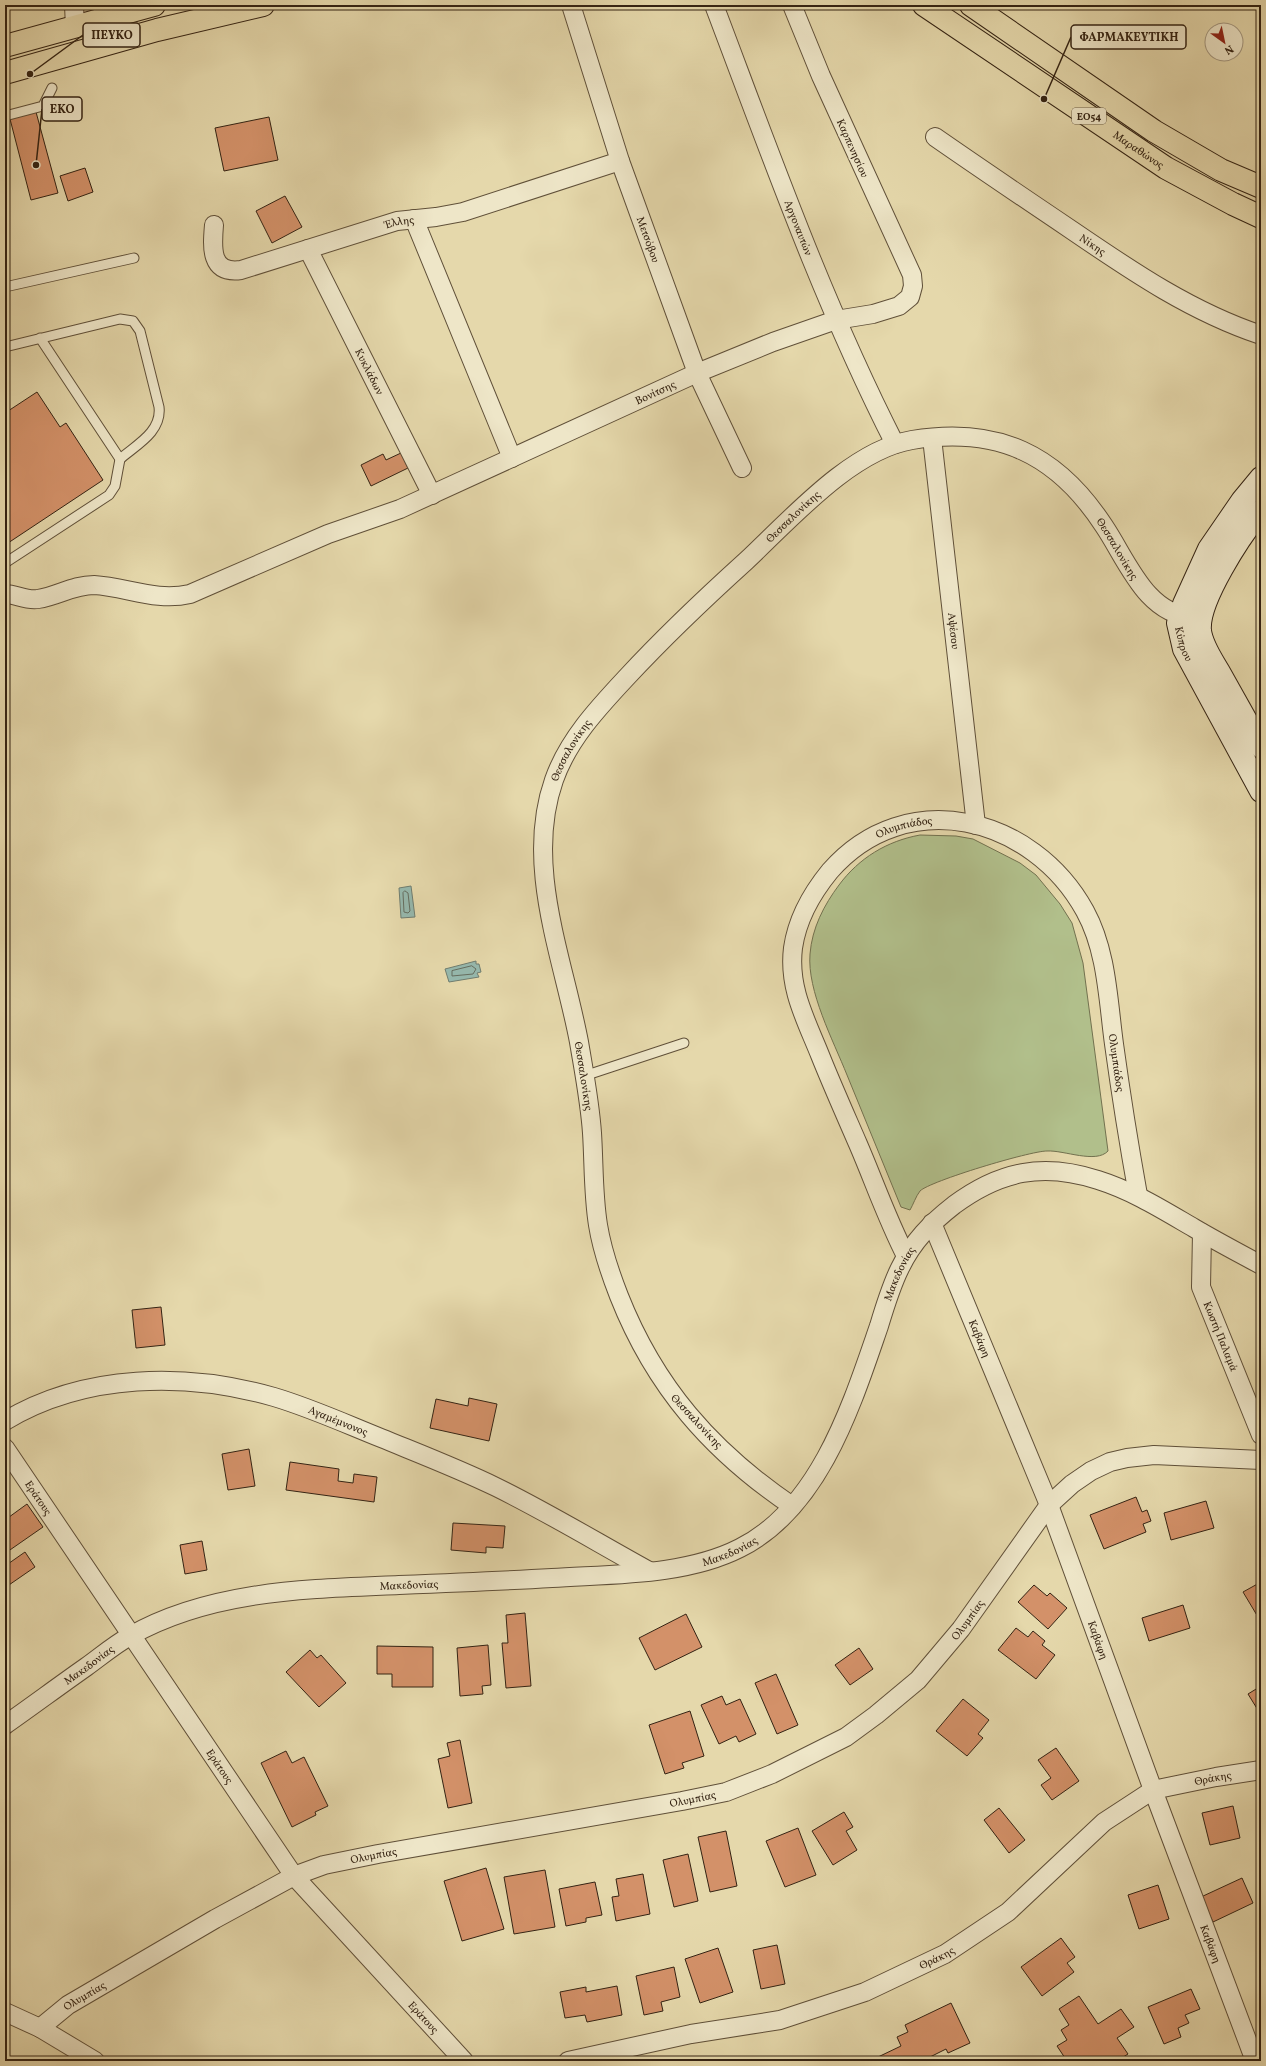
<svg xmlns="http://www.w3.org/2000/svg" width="1266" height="2066" font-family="Vollkorn,serif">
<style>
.green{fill:#b1bf8b;stroke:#72714f}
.water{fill:#96b9ae;stroke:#6f7d70}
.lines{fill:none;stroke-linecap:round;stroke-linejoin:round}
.shore{stroke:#656e60;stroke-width:1}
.building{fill:#d39169;stroke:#342313}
.service-casing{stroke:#605039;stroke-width:11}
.minor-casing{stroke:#605039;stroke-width:20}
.secondary-casing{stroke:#342313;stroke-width:24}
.primary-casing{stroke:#342313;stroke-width:24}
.service{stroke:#eee6c8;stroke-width:9}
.minor{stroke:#eee6c8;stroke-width:18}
.secondary{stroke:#eee6c8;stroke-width:22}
.primary{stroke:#e5d8ab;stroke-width:22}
.labels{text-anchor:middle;stroke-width:3.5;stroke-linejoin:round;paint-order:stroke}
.shield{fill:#eee6c8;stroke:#6c5e49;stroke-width:1}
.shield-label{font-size:10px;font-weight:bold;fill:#342313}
.street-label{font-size:11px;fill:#342313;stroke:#eee6c8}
.leader{fill:none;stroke:#342313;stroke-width:1.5}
.callout-dot{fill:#342313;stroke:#eee6c8;stroke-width:1.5}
.callout{fill:#eee6c8;stroke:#342313;stroke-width:1.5}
.callout-label{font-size:12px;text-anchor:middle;font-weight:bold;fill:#342313}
</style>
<rect width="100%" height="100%" fill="#e5d8ab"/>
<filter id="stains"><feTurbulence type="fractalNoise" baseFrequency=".005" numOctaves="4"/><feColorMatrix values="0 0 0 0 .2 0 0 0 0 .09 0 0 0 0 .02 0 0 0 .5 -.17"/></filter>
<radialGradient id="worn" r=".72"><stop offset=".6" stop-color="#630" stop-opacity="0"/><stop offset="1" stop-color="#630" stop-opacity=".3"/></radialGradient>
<!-- green -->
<path class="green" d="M920,835L956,836L973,839L1020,863L1036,875L1060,904L1072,923L1083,963L1108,1151C1096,1164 1064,1150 1047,1151C1030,1151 930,1181 920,1191C916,1196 913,1205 910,1210L901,1207C883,1163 865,1119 847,1075C833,1040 807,991 810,954C812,928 824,905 839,885C859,858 887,841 920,835Z"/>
<!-- water -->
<g class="water">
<path d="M411,886L415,917L401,918L399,888Z"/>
<path d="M476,961V964H479L481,972L477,973L479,977L449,982L445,969Z"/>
</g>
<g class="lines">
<!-- shore -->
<g class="shore">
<path d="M405,891L408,893L410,911L408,913L404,912L403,893Z"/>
<path d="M472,966L476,969L473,974L452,976V971Z"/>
</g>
</g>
<!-- building -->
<g class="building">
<path d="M36,112L58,193L31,200L10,119Z"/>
<path d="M269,117L278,160L224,171L215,128Z"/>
<path d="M85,168L93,192L68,201L60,176Z"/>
<path d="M285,196L302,227L272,243L256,211Z"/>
<path d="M37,392L60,427L66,423L103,480L5,545V413Z"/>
<path d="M401,453L408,468L371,486L361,465L383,454L386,460Z"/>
<path d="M161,1307L165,1345L136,1348L132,1310Z"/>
<path d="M469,1398L497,1404L489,1441L430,1428L436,1399L468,1406Z"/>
<path d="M249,1449L255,1486L228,1490L222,1454Z"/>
<path d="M290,1462L339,1469L338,1481L353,1483L354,1474L377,1477L374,1502L286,1490Z"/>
<path d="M1136,1497L1142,1512L1147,1510L1151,1521L1143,1524L1146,1532L1104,1549L1090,1515Z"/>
<path d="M1206,1501L1214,1528L1171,1540L1164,1513Z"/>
<path d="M27,1504L43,1527L7,1552L5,1549V1520Z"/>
<path d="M453,1523L505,1526L503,1548L486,1547V1553L451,1550Z"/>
<path d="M202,1541L207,1570L185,1574L180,1545Z"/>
<path d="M25,1552L35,1567L6,1587L5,1566Z"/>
<path d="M1261,1582V1622L1243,1592Z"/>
<path d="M1034,1585L1047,1596L1050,1593L1067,1608L1048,1629L1018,1602Z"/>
<path d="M1183,1605L1190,1628L1149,1641L1142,1618Z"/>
<path d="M525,1613L531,1686L506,1688L502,1643H508L506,1615Z"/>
<path d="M686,1614L702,1647L655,1670L639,1638Z"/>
<path d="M1016,1628L1028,1637L1033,1631L1045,1641L1042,1645L1055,1655L1036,1679L998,1650Z"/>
<path d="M488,1645L491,1685L482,1686L483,1694L460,1696L457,1648Z"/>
<path d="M377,1646L433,1647V1687H392V1674H377Z"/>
<path d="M859,1648L873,1669L850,1685L835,1665Z"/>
<path d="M310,1650L317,1658L321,1655L346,1683L319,1707L286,1672Z"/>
<path d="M776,1674L798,1725L777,1734L755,1683Z"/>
<path d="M1261,1686V1715L1248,1694Z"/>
<path d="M722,1696L726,1705L740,1699L756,1734L739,1742L736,1736L719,1744L701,1705Z"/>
<path d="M963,1699L989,1720L978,1734L983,1738L967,1756L936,1731Z"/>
<path d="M690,1711L704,1756L682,1763L684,1768L665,1774L649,1725Z"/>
<path d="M460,1740L472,1803L448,1808L438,1759L450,1756L447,1743Z"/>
<path d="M1056,1748L1079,1781L1052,1800L1041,1785L1051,1778L1038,1760Z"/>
<path d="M286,1751L292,1763L304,1757L328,1806L315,1812L316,1815L292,1827L261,1763Z"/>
<path d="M1233,1806L1240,1838L1210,1845L1202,1813Z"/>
<path d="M999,1808L1025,1840L1009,1853L984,1820Z"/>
<path d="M844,1812L853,1827L846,1831L857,1850L833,1865L812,1831Z"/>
<path d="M798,1828L816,1875L785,1887L766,1841Z"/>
<path d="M726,1831L737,1886L710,1892L698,1837Z"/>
<path d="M688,1854L698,1901L674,1907L663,1860Z"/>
<path d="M486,1868L504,1929L462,1941L444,1881Z"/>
<path d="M545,1870L555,1927L514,1934L504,1877Z"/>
<path d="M643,1874L650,1914L616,1921L612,1897L619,1896L616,1879Z"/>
<path d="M1242,1878L1253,1903L1213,1922L1201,1897Z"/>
<path d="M595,1882L602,1915L586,1918V1922L566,1926L559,1889Z"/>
<path d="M1158,1885L1169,1919L1139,1929L1128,1895Z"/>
<path d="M1061,1938L1075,1957L1067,1963L1074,1972L1042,1996L1021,1967Z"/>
<path d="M777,1945L785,1984L761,1989L753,1950Z"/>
<path d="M718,1948L733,1992L700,2003L685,1959Z"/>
<path d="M674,1967L680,1997L661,2002L663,2011L644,2015L636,1976Z"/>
<path d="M617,1986L622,2015L587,2022L585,2015L565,2018L560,1992L586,1987V1992Z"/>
<path d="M1191,1989L1200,2009L1185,2015L1189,2023L1178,2028L1181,2037L1164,2044L1148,2007Z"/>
<path d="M1079,1996L1098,2024L1121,2009L1134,2027L1117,2038L1128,2054L1117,2061H1067L1057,2046L1067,2040L1061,2030L1069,2025L1059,2009Z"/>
<path d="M951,2003L970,2043L948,2053L946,2049L922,2061H880L878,2057L901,2046L897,2037L908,2032L905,2025Z"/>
</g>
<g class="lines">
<defs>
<g id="service">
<path d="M5,116L43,106L52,88"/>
<path d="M5,287L134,258"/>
<path d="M5,347L120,319L133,321L140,331L159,407C162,432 136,445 120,459L40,338"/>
<path d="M5,563L109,495L115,486L120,459"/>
<path d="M584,1076L684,1043"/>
</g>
<g id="minor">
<path d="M74,5L75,27"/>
<path id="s1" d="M571,5L620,161L697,373L742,468"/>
<path id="s2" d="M714,5C770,153 823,303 895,444"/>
<path id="s3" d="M935,137C981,169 1027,200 1073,231C1133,272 1192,312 1261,335"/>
<path d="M414,219L512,458"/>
<path id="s4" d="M214,225C212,248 210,274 241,270L397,221L436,217L463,212L620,161"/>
<path id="s5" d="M308,249L432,495"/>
<path id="s6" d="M932,438L976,825"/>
<path id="s7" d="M5,594C16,594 26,601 38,599C58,596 73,585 94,585C127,587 156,602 190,594L328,534L400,509L697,373L773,342L836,320L873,314L899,306L910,297L913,286L912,275L821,76L792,5"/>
<path id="s8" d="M932,1223L1049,1505L1153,1790L1255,2061"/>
<path id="s9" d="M1202,1233L1201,1287L1261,1435"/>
<path id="s10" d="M906,1256C887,1219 874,1181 858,1144C845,1114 832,1085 820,1055C806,1020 788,988 793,948C797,920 812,893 830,871C906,784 1033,816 1085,911C1107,951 1108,1000 1114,1044C1121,1095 1129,1145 1138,1195"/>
<path id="s11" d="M5,1421C85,1373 186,1372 274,1397C311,1408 346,1424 381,1438C420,1454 459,1469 496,1487C549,1513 598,1543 649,1571"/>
<path id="s12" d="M5,1448L294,1876L464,2061"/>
<path id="s13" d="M792,1506C711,1451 655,1387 619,1296C610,1273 602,1250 598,1225C593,1194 594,1163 592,1133C590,1103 584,1072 579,1042C563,957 524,865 554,780C568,740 598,708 626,678C664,637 704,599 746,561C790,520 851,450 912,440C998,426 1057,454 1104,526C1127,560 1146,615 1193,617"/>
<path id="s14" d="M5,1725C32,1706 59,1686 86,1667C100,1657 114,1645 130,1636C211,1590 308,1589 399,1585C450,1583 501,1581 552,1578C612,1574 685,1576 740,1548C820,1508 852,1404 879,1326C885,1306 891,1286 900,1268C913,1241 931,1223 954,1205C1000,1171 1043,1162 1098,1180C1133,1191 1163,1210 1194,1228C1216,1241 1239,1253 1261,1265"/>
<path d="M5,2012L40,2028L95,2061"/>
<path id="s15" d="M40,2028L68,2005L215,1919L294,1876L324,1865L378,1854L682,1801L726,1792L772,1774L846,1737L876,1715L918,1680L961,1629L1049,1505L1072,1484L1091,1471L1110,1462L1127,1458L1154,1455L1261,1460"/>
<path id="s16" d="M568,2061L691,2034L780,2020L865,1992L945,1954L1008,1912L1104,1822L1153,1790L1216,1777L1261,1770"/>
</g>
<g id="secondary">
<path id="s17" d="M1261,478L1242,501L1209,549L1184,604L1178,623L1184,649L1261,791"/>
<path d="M1261,511C1241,534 1197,601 1200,631C1202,646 1212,660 1219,672C1233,697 1247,722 1261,747"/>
</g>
<g id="primary">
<path id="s18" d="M924,5L1166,168L1233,204L1261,217"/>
<path d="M971,5L1154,131L1221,170L1261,187"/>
<path d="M5,46L154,5"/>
<path d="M5,73L157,30L263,5"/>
</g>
</defs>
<!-- service casing -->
<use href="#service" class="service-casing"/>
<!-- minor casing -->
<use href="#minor" class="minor-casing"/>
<!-- secondary casing -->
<use href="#secondary" class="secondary-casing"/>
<!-- primary casing -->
<use href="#primary" class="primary-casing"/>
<!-- service -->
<use href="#service" class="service"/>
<!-- minor -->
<use href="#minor" class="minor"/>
<!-- secondary -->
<use href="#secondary" class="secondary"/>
<!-- primary -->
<use href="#primary" class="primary"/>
</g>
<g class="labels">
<!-- shield labels -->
<rect class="shield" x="1072" y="108" width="34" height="16" rx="3"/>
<g class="shield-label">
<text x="1089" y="120">ΕΟ54</text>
</g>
<!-- street labels -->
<g class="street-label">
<text transform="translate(853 148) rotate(66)" y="4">Καρπενησίου</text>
<text dy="4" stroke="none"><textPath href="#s18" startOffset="259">Μαραθώνος</textPath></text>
<text dy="4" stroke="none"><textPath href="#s4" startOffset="230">Έλλης</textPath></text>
<text dy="4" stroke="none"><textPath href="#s2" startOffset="238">Αργοναυτών</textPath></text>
<text dy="4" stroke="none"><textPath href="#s1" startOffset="247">Μετσόβου</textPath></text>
<text dy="4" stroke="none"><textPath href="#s3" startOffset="191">Νίκης</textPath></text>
<text dy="4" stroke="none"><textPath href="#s5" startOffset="137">Κυκλάδων</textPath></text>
<text dy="4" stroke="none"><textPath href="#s7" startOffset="696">Βονίτσης</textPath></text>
<text dy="4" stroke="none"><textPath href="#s13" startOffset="1160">Θεσσαλονίκης</textPath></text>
<text dy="4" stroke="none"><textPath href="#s13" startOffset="1555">Θεσσαλονίκης</textPath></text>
<text dy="4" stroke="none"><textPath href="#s6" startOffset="194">Αψέσου</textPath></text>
<text dy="4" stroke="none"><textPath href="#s17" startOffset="190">Κύπρου</textPath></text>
<text dy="4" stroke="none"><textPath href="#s13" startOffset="836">Θεσσαλονίκης</textPath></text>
<text dy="4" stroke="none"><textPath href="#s10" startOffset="505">Ολυμπιάδος</textPath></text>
<text dy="4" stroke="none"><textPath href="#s10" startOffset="877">Ολυμπιάδος</textPath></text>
<text transform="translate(584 1076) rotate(81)" y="4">Θεσσαλονίκης</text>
<text dy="4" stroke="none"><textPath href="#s14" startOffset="1100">Μακεδονίας</textPath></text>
<text dy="4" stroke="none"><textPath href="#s9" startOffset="107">Κωστή Παλαμά</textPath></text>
<text dy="4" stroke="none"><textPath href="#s8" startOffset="125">Καβάφη</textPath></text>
<text dy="4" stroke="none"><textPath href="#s11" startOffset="346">Αγαμέμνονος</textPath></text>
<text transform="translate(697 1421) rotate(47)" y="4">Θεσσαλονίκης</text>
<text dy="4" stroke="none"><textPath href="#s12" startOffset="60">Εράτους</textPath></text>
<text dy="4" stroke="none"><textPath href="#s14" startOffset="764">Μακεδονίας</textPath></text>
<text dy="4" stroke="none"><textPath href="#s14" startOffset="440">Μακεδονίας</textPath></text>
<text dy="4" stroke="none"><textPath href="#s15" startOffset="1039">Ολυμπίας</textPath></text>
<text dy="4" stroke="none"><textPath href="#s8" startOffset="449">Καβάφη</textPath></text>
<text dy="4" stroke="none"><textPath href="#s14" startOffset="103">Μακεδονίας</textPath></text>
<text dy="4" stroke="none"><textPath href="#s12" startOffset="384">Εράτους</textPath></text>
<text dy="4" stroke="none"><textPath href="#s16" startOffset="721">Θράκης</textPath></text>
<text dy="4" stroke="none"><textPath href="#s15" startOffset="703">Ολυμπίας</textPath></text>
<text dy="4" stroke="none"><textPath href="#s15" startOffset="379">Ολυμπίας</textPath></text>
<text dy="4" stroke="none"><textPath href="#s8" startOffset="773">Καβάφη</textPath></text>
<text dy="4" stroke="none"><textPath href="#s16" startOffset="385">Θράκης</textPath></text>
<text dy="4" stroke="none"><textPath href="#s15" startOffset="55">Ολυμπίας</textPath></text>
<text dy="4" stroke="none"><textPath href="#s12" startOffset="708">Εράτους</textPath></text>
</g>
</g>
<!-- callouts -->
<path class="leader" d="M30 74L83 35M1044 99L1071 37M36 165L42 109"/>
<g class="callout-dot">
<circle cx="30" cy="74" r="4"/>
<circle cx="1044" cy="99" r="4"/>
<circle cx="36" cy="165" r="4"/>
</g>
<g class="callout">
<rect x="83" y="23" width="57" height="24" rx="4"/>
<rect x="1071" y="25" width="115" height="24" rx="4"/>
<rect x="42" y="97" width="40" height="24" rx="4"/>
</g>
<g class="callout-label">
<text x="112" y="39">ΠΕΥΚΟ</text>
<text x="1129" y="41">ΦΑΡΜΑΚΕΥΤΙΚΗ</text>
<text x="62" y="113">EKO</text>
</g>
<!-- margin -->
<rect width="1266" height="2066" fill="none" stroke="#e5d8ab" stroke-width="20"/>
<rect x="6" y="6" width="1254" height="2054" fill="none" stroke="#342313" stroke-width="2"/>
<rect x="10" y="10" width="1246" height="2046" fill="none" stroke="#342313"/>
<!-- north arrow -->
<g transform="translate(1224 42) rotate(147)"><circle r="19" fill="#eee6c8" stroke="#a49880"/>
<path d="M0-3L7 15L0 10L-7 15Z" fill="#8f2418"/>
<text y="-6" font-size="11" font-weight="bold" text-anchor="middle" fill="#342313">N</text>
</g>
<rect width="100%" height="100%" filter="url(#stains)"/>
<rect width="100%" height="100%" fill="url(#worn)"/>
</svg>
